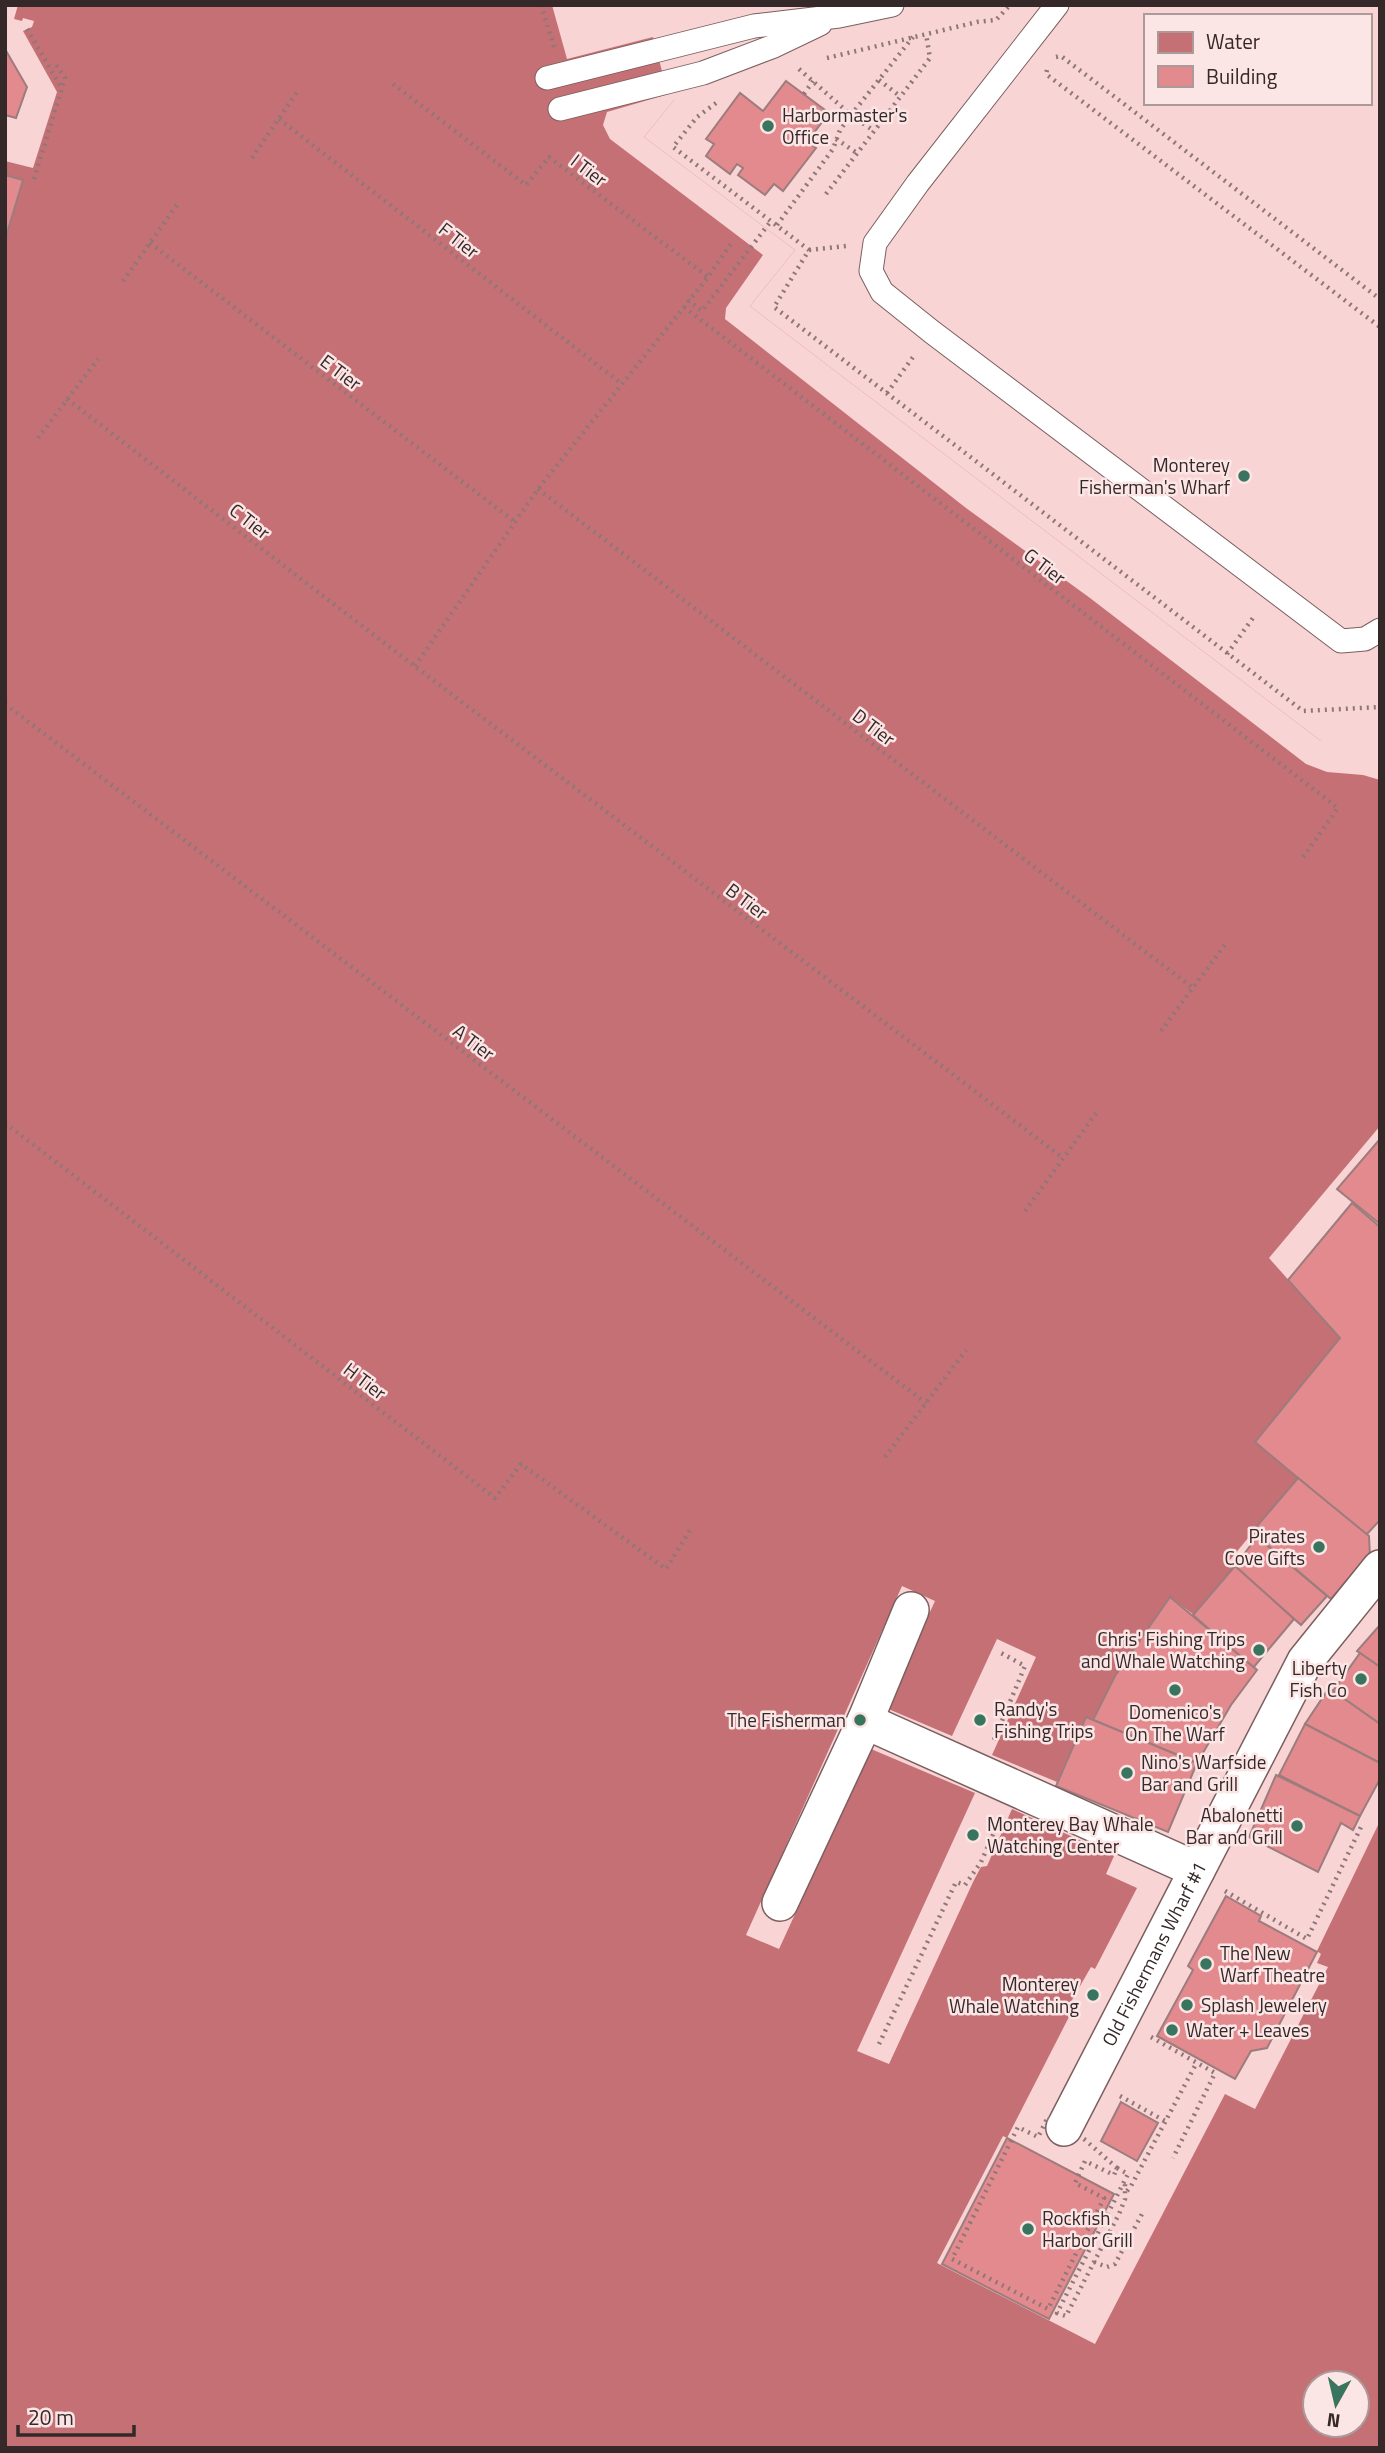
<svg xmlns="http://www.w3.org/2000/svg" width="1385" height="2453" font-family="'Titillium Web',sans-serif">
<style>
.water{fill:#c57075;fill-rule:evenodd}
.pier{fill:#f8d4d5}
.building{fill:#e28a8e;stroke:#9c7c7d;stroke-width:2}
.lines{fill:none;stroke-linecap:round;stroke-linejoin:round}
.service-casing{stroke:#7c5e5f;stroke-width:25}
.pedestrian-casing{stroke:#7c5e5f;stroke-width:38}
.path{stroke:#8f7778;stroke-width:4.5;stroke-dasharray:2 5;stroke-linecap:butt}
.service{stroke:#fff;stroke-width:23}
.pedestrian{stroke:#fff;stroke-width:35}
.poi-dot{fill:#39745e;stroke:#fbe5e5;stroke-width:2.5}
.labels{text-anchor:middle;stroke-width:5;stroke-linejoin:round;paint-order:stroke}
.poi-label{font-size:19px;fill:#352828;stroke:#fbe5e5;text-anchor:start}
.street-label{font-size:19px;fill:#352828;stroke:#fbe5e5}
</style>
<rect width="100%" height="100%" fill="#f8d4d5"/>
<!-- water -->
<path class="water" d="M5,5H552L567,59L653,37L668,94L674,100L644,137L795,250L750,306L1321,741L1380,744V2448H5ZM1315,2383H1357V2425H1315Z"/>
<!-- pier -->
<g class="pier">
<path d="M5,5H18L14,19L22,21L23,18L34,21L32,27L23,31L57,92L33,168L5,161Z"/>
<path d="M672,93L678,101L674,100L644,137L795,250L750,306L1321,741L1324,738L1380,741V780L1363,775L1327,772L1306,764L1090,598L966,508L725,319L726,308L763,255L610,139L603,125L607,112Z"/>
<path d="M1380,1126V1821L1317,1951L1321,1954L1317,1963L1328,1967L1255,2109L1225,2094L1095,2344L937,2263L1003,2136L1007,2138L1072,2011L1068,2007L1091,1967L1095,1969L1137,1888L1106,1874L1114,1856L1012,1809L987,1866L981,1867L974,1880L889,2064L857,2051L975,1793L871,1749L779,1949L746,1935L902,1586L935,1601L886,1708L952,1736L997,1639L1036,1657L992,1755L1057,1782L1086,1717L1093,1719L1115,1676L1170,1597L1194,1615L1234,1567L1229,1561L1298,1478L1255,1442L1340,1338L1269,1258Z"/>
</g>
<!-- building -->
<g class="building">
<path d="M5,49L27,87L16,118L5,115Z"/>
<path d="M786,81L829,113L807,142L816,148L783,191L774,184L765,195L738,175L743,168L737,164L730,174L706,156L714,144L706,139L740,93L763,111Z"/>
<path d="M5,175L23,180L5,240Z"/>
<path d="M1380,1139V1224L1337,1189Z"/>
<path d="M1352,1203L1380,1227V1520L1366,1535L1255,1442L1340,1338L1288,1280Z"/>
<path d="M1298,1478L1369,1536L1370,1557L1366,1558L1331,1599L1252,1532Z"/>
<path d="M1257,1537L1327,1596L1301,1625L1235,1566Z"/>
<path d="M1235,1566L1294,1619L1253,1668L1193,1615Z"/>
<path d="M1170,1597L1257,1670L1231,1705L1197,1763L1093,1720L1115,1676Z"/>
<path d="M1380,1625V1667L1357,1651Z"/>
<path d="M1360,1653L1380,1667V1724L1333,1691Z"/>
<path d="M1329,1688L1380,1724V1763L1305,1724Z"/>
<path d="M1086,1717L1197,1763L1168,1832L1056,1786Z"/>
<path d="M1305,1724L1380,1763V1779L1360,1816L1279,1775Z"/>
<path d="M1276,1775L1360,1816L1353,1830L1341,1823L1318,1872L1249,1837Z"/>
<path d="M1226,1896L1261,1916L1259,1921L1317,1952L1267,2048L1251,2051L1235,2079L1157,2036L1193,1970L1188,1966Z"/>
<path d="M1121,2102L1158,2123L1137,2161L1101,2141Z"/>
<path d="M1007,2138L1114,2194L1049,2319L942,2264Z"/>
</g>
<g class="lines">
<defs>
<g id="service">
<path d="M1057,5L918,183L875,243L871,271L882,292L932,332L1341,641L1365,639L1380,630"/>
<path d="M547,78L754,26L839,16L892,5"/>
<path d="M560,109L703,73L774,46L820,24"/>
</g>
<g id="pedestrian">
<path d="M865,1721L911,1610"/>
<path d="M780,1903L865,1721L1197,1870"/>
<path id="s1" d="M1064,2128L1305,1661L1380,1568"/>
</g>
</defs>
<!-- service casing -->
<use href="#service" class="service-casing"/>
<!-- pedestrian casing -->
<use href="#pedestrian" class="pedestrian-casing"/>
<!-- path -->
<g class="path">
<path d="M541,5L554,47"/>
<path d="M27,29L61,87"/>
<path d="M1056,57L1061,56L1380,299"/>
<path d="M827,58L977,22L996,20L1010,5"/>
<path d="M799,69L851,115L874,131"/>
<path d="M1047,70L1046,74L1380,327"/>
<path d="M879,80L901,97"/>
<path d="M393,84L526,185L549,157L708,277"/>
<path d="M804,94L813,81"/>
<path d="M716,103L697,117L673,147L809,250L774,307L1303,711L1380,707"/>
<path d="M279,119L622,384"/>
<path d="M836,139L857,153"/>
<path d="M252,158L297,92"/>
<path d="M34,179L65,78L55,63"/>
<path d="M826,194L930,58L926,34"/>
<path d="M777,225L833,149L840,130L851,115L913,37"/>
<path d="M150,243L515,522"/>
<path d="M809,250L846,246"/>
<path d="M123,281L179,202"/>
<path d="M688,300L702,311L771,221"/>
<path d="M684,307L1338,808L1301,860"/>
<path d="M887,393L913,357"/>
<path d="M67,399L400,655L1063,1158"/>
<path d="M38,438L98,359"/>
<path d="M538,489L1193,988"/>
<path d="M1227,654L1255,615"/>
<path d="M415,666L538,489L708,277L731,244"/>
<path d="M5,704L926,1403"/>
<path d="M1161,1031L1227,942"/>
<path d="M5,1123L495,1498L521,1464L666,1569L690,1530"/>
<path d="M1025,1211L1099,1109"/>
<path d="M885,1457L966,1350"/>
<path d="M994,1740L1025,1666L1001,1653"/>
<path d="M1225,1891L1307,1939L1361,1827"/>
<path d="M1151,2037L1215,2073L1173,2158"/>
<path d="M879,2044L956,1882L965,1885L981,1862L999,1821"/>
<path d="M1120,2096L1165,2121"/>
<path d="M1047,2119L1084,2139L1117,2168L1114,2175L1085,2161L1075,2183L1104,2198L1048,2309L952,2259L1018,2127L1038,2137Z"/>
<path d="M1117,2168L1128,2174L1125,2180L1057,2313L1066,2316L1119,2214L1125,2199V2180"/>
<path d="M1127,2191L1131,2186L1197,2062"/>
<path d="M1094,2262L1107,2267L1115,2264L1142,2214"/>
</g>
<!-- service -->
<use href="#service" class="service"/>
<!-- pedestrian -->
<use href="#pedestrian" class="pedestrian"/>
</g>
<!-- markers -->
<g class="poi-dot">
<circle cx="768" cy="126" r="7"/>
<circle cx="1244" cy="476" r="7"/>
<circle cx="1319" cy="1547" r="7"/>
<circle cx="1259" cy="1650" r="7"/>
<circle cx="1361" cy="1679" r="7"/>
<circle cx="1175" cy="1690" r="7"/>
<circle cx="860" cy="1720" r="7"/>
<circle cx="980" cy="1720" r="7"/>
<circle cx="1127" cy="1773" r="7"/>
<circle cx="1297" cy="1826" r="7"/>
<circle cx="973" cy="1835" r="7"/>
<circle cx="1206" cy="1964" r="7"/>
<circle cx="1093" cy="1995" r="7"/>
<circle cx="1187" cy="2005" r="7"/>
<circle cx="1172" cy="2030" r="7"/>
<circle cx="1028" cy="2229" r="7"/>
</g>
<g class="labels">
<!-- poi labels -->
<g class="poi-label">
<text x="782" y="122">Harbormaster's<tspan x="782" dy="22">Office</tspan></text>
<text x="1230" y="472" text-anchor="end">Monterey<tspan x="1230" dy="22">Fisherman's Wharf</tspan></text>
<text x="1305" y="1543" text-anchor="end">Pirates<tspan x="1305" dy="22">Cove Gifts</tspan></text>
<text x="1245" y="1646" text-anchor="end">Chris' Fishing Trips<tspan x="1245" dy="22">and Whale Watching</tspan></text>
<text x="1347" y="1675" text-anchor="end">Liberty<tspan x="1347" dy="22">Fish Co</tspan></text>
<text x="994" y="1716">Randy's<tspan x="994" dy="22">Fishing Trips</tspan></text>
<text x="1175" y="1719" text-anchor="middle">Domenico's<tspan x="1175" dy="22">On The Warf</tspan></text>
<text x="846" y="1727" text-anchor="end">The Fisherman</text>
<text x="1141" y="1769">Nino's Warfside<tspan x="1141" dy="22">Bar and Grill</tspan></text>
<text x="1283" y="1822" text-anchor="end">Abalonetti<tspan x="1283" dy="22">Bar and Grill</tspan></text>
<text x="987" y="1831">Monterey Bay Whale<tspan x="987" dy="22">Watching Center</tspan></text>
<text x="1220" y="1960">The New<tspan x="1220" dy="22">Warf Theatre</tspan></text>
<text x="1079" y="1991" text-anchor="end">Monterey<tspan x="1079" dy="22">Whale Watching</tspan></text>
<text x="1201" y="2012">Splash Jewelery</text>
<text x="1186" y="2037">Water + Leaves</text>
<text x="1042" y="2225">Rockfish<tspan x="1042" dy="22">Harbor Grill</tspan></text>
</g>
<!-- street labels -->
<g class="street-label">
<text transform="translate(589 170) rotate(37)" y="7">I Tier</text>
<text transform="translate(459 240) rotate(38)" y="7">F Tier</text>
<text transform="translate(341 372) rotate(37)" y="7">E Tier</text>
<text transform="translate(250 521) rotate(38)" y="7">C Tier</text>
<text transform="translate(1045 566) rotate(37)" y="7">G Tier</text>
<text transform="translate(874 727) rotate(37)" y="7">D Tier</text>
<text transform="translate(747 901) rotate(37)" y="7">B Tier</text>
<text transform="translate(474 1042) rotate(37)" y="7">A Tier</text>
<text transform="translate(365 1381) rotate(37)" y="7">H Tier</text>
<text dy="7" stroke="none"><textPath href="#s1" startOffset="196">Old Fishermans Wharf #1</textPath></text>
</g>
</g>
<!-- border -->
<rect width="1385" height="2453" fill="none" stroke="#352828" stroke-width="14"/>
<!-- legend -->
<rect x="1144" y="14" width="228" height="91" fill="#fbe5e5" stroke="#ac9999" stroke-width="2"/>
<rect x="1158" y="32" width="35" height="21" fill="#c57075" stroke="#ac9999" stroke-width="2"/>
<text x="1206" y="49" font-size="21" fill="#352828">Water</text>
<rect x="1158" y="66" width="35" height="21" fill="#e28a8e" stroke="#ac9999" stroke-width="2"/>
<text x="1206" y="84" font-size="21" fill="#352828">Building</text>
<!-- north arrow -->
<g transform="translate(1336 2404) rotate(188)"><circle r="33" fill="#fbe5e5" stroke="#ac9999" stroke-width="2"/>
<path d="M0-5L12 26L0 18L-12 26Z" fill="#39745e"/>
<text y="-10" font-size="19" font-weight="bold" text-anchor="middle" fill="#352828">N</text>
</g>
<!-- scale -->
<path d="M18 2425v10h116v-10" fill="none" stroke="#352828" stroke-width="3.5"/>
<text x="28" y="2425" font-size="21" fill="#352828" stroke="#fbe5e5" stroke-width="5" paint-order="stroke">20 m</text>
</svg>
